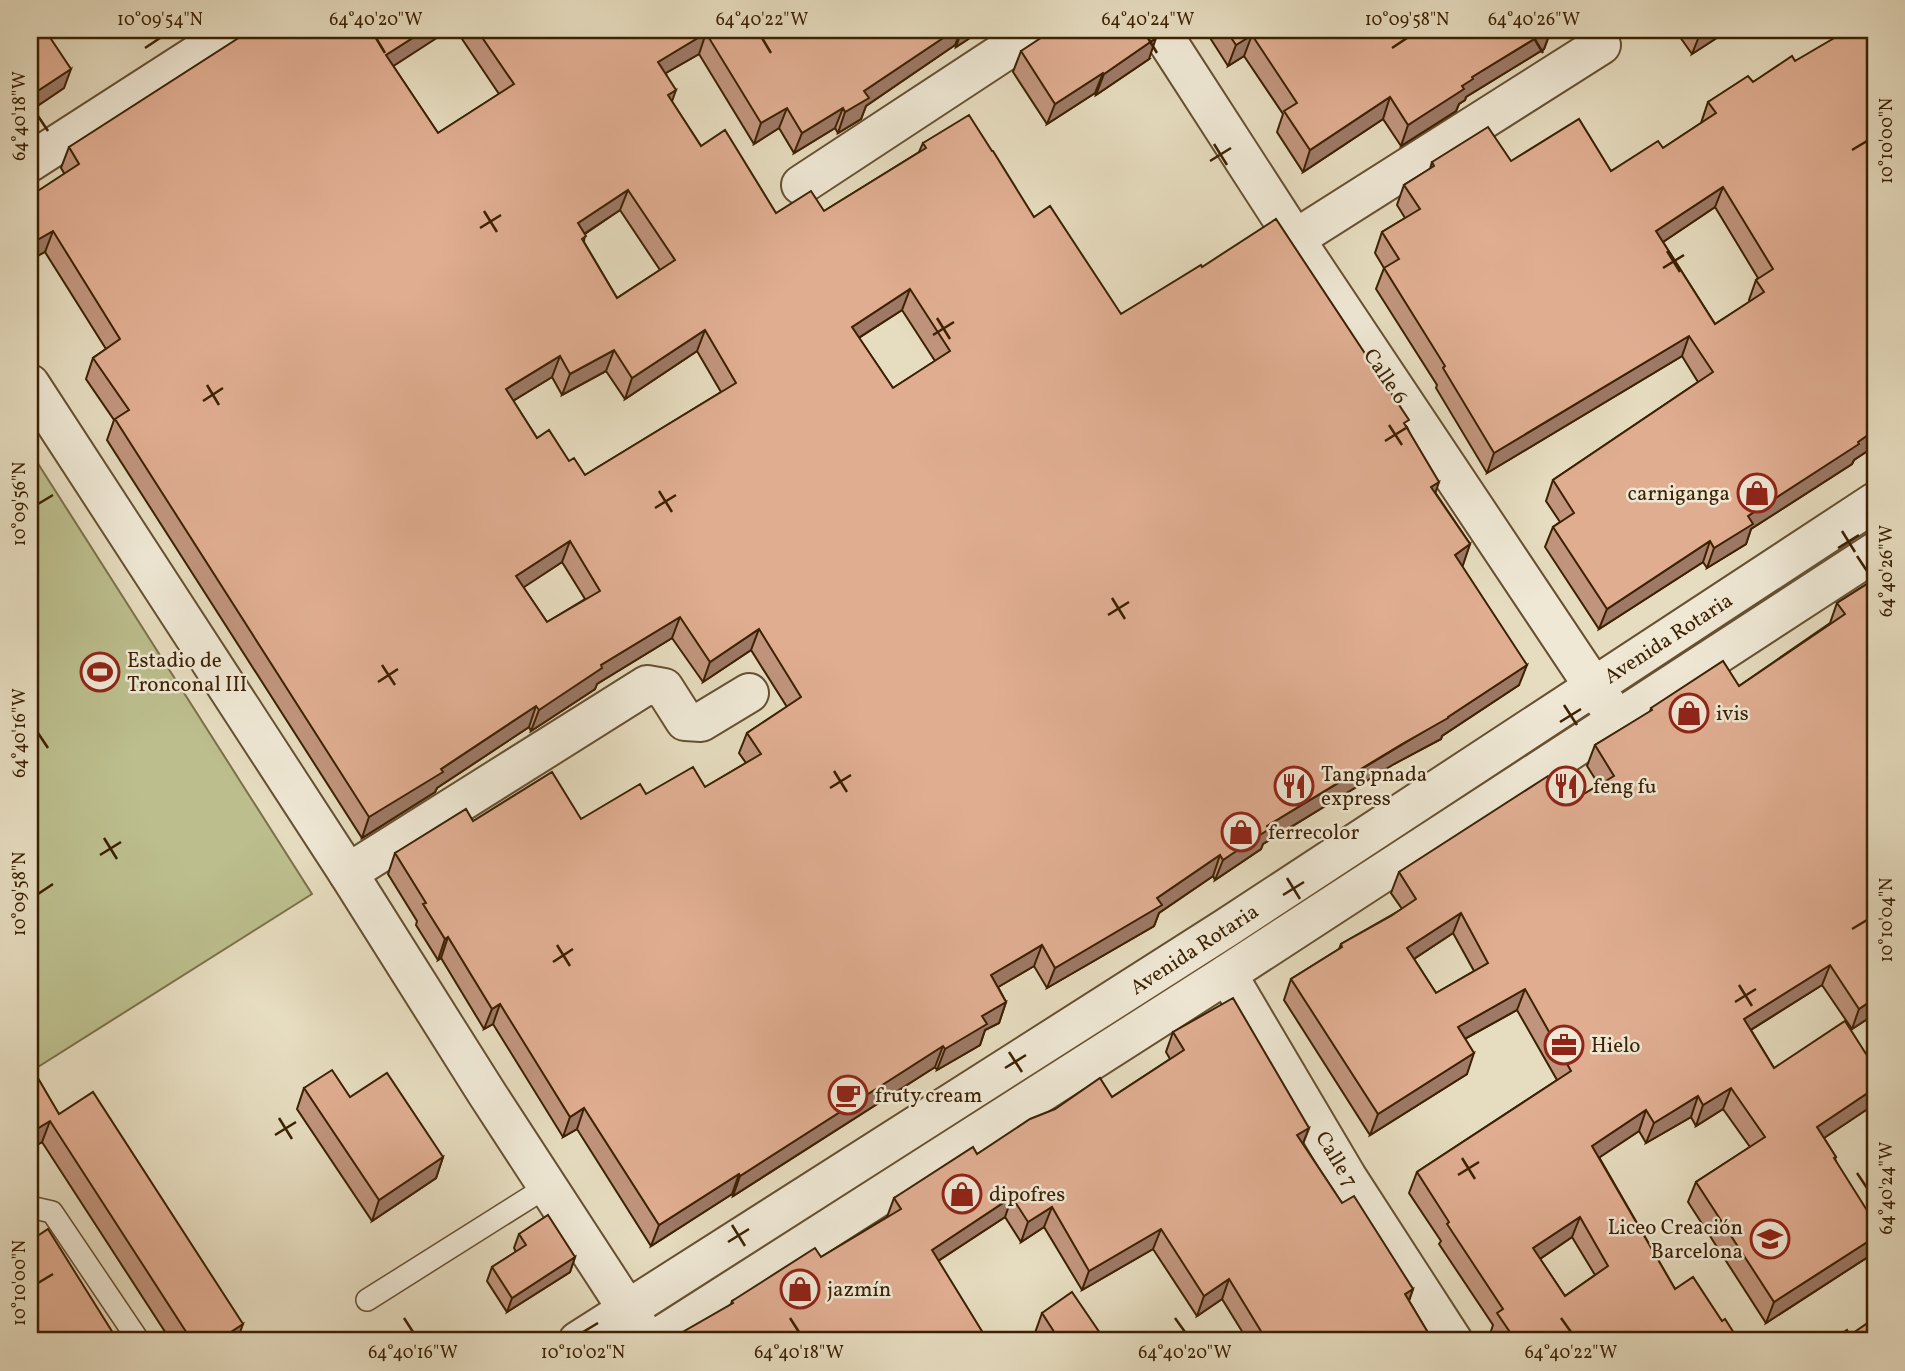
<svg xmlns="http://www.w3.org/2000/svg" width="1905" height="1371" font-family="Vollkorn,serif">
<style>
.green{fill:#bcbe8d;stroke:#7c7048;stroke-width:2}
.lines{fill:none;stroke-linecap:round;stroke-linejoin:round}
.service-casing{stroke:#665031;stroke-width:24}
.minor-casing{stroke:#665031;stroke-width:42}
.tertiary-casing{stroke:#665031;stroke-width:42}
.service{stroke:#efe8d5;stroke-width:21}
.minor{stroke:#efe8d5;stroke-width:38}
.tertiary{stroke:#efe8d5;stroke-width:38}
.wall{fill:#c1957d;stroke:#3c2102;stroke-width:2;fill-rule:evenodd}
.shaded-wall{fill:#9d7966;stroke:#3c2102;stroke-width:2}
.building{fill:#e0ad91;stroke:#3c2102;stroke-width:2;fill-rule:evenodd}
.ticks{fill:none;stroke:#3c2102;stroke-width:2.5}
.labels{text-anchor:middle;stroke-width:5;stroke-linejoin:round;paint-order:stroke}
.street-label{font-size:21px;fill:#3c2102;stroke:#efe8d5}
.poi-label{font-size:21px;fill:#3c2102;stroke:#efe8d5;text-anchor:start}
.neatline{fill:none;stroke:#3c2102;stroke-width:2.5}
.ticks-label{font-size:18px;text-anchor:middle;fill:#3c2102}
</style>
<rect width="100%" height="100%" fill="#e6dcbf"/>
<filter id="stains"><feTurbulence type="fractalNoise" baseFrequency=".00286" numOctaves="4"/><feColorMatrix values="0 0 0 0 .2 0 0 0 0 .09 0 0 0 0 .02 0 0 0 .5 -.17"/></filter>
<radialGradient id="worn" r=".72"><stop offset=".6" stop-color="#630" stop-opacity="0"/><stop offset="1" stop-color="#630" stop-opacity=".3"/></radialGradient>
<!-- green -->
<path class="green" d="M30,451L312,894L30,1072Z"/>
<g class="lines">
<defs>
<g id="service">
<path d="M30,1207L52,1212L139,1341"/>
<path d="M367,1300L548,1186"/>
</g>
<g id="minor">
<path d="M1160,30L1295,239L1594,687L1618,720"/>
<path d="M30,162L235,30"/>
<path d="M801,185L1037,30"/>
<path d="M1295,239L1601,45"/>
<path d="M30,384L348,873L486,1092L648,1341"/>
<path d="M348,873L647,685L664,688L685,721L701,722L749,693"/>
<path d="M1227,974L1347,1177L1453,1341"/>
</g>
<g id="tertiary">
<path d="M578,1341L1226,928L1875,502"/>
<path d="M653,1341L1227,974L1875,552"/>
</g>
</defs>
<!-- service casing -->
<use href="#service" class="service-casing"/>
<!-- minor casing -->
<use href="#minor" class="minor-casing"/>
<!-- tertiary casing -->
<use href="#tertiary" class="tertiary-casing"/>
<!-- service -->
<use href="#service" class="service"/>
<!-- minor -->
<use href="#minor" class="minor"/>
<!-- tertiary -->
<use href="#tertiary" class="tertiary"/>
</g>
<!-- wall -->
<g class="wall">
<path d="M456,30H982L956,47L955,45L866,106L861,119L838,133L835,128L794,153L779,128L754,144L699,54L666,73L672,102L701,146L776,213L824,211L919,152L923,143L1034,217L1121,314L1202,267L1407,427L1435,492L1470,544L1462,566L1519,685L1442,736L1441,739L1394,764L1263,844L1261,849L1215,880L1213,876L1159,913L1154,926L1047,988L1034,966L998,987L1006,1002L999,1023L985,1030L980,1045L937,1070L935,1067L733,1196L732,1194L651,1246L577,1129L563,1137L493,1024L484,1029L441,958L438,960L416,925L417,921L388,874L395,853L473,821L581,819L646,794L705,787L746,763L739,753L747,733L787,707L751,650L703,682L672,638L597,684L595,689L531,731L529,727L437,788L435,792L362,838L107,440L114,420L86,379L93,358L106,349L45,252L64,173L61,168L69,147L393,66L438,133L499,94ZM620,210L660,270L617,298L584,242L585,234ZM902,310L935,361L893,388L859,338ZM697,351L721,392L585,475L569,461L537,438L513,401L552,377L562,395L606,371L625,399ZM562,562L585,599L547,622L523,587Z"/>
<path d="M1205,30H1551L1544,49L1466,97L1465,100L1459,104L1456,111L1401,146L1383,119L1303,172L1277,132L1283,114L1244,56L1228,66Z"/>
<path d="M1675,30H1729L1692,54Z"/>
<path d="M1875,30V446L1854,460L1852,464L1751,529L1746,544L1707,568L1703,562L1599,629L1545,547L1553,527L1560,522L1546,501L1553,480L1698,382L1682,356L1487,473L1436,388L1437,385L1376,289L1384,268L1375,253L1382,232L1405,218L1397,205L1404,185L1430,169L1432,162L1511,161L1611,171L1663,148L1701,123L1708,102L1753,82L1795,61ZM1715,207L1758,278L1756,280L1749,300L1750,302L1715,324L1663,242Z"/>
<path d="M1021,51L1149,59L1096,95L1095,93L1047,124L1013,72Z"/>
<path d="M1867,584L1875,1014L1852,1029L1822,985L1751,1030L1774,1068H1875V1104L1824,1138L1836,1157L1835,1159L1874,1253L1766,1323L1688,1202L1696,1182L1750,1147L1723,1109L1696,1126L1691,1117L1646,1143L1639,1131L1599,1157L1675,1289L1722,1321L1739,1341H1495L1490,1334L1493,1325L1439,1244L1441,1241L1409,1193L1417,1172L1557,1080L1517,1010L1465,1039L1467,1074L1370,1135L1284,1000L1291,979L1339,949L1341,944L1402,909L1391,893L1399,872L1567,804L1599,785L1587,766L1595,745L1650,712L1651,708L1739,686L1830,623L1837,603ZM1453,933L1474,971L1436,993L1414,959ZM1572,1237L1595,1275L1565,1296L1540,1259Z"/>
<path d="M1173,1032L1309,1128L1303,1144L1342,1203L1413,1289L1409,1301L1433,1341H1248L1222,1299L1197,1316L1153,1249L1082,1290L1044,1227L1021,1242L1005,1217L938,1261L731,1304L732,1301L821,1257L887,1217L894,1198L977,1154L1112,1097L1170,1059L1166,1052Z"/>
<path d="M30,1076L59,1114L237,1341H171L42,1142L30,1149Z"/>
<path d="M304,1088L350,1097L443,1157L436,1178L372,1221L297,1109Z"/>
<path d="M519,1234L575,1257L570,1272L507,1312L487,1281L492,1267L516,1252L514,1248Z"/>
<path d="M1042,1313L1103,1341H1040L1035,1333Z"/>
</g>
<!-- shaded-wall -->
<g class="shaded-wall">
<path d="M425,30H449L378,76L386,55Z"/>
<path d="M955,30H961L955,45L866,106L861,119L838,133L845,112L864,91Z"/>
<path d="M962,30H982L956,47Z"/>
<path d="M991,30H998L989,35Z"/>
<path d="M1549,30H1551L1544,49L1466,97L1465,100L1459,104L1456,111L1401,146L1408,125L1472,77Z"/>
<path d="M1705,30H1729L1692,54L1700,34Z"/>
<path d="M706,33L699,54L650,82L658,62Z"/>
<path d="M1252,35L1244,56L1228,66L1236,45Z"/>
<path d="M1156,38L1149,59L1096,95L1104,74Z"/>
<path d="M71,69L64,88L30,111V96Z"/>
<path d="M1103,73L1095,93L1047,124L1055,104Z"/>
<path d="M676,90L669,110L668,95Z"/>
<path d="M1390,97L1383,119L1303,172L1310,150Z"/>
<path d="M787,108L779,128L754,144L761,123Z"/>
<path d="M843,108L835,128L794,153L802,133Z"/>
<path d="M1723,187L1715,207L1648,252L1656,231Z"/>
<path d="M628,190L620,210L570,243L578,223Z"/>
<path d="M53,231L45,252L30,260V244Z"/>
<path d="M910,289L902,310L844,347L852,327Z"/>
<path d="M705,330L697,351L625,399L632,378Z"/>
<path d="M1689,336L1682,356L1487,473L1494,453Z"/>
<path d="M614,350L606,371L562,395L570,374Z"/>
<path d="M560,356L552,377L498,410L506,389Z"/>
<path d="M1875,430V446L1854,460L1852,464L1751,529L1746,544L1707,568L1714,548L1748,516Z"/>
<path d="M1439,482L1432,503L1431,487Z"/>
<path d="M570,541L562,562L509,597L516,576Z"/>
<path d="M1710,541L1703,562L1599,629L1607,609Z"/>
<path d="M1470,544L1463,565L1447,576L1455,555Z"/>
<path d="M680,617L672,638L597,684L595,689L531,731L539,710L601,665Z"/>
<path d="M759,629L751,650L703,682L710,662Z"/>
<path d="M1527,665L1519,685L1442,736L1441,739L1394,764L1263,844L1261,849L1215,880L1223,860L1267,826L1448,717Z"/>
<path d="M536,706L529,727L437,788L435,792L362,838L369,817Z"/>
<path d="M1220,855L1213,876L1159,913L1154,926L1047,988L1055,968Z"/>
<path d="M1461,913L1453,933L1400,968L1407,948Z"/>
<path d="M448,937L441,958L438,960L445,939Z"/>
<path d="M1042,945L1034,966L983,996L991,975Z"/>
<path d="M1830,965L1822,985L1736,1039L1744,1019Z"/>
<path d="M1525,989L1517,1010L1450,1047L1458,1027Z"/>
<path d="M1875,998V1014L1852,1029L1859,1009Z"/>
<path d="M1006,1002L999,1023L985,1030L980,1045L937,1070L945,1049L982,1016Z"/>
<path d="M500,1004L493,1024L484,1029L492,1009Z"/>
<path d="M943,1046L935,1067L733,1196L740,1176Z"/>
<path d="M1474,1053L1467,1074L1370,1135L1378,1114Z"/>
<path d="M1731,1088L1723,1109L1696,1126L1703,1105Z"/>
<path d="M1875,1088V1104L1809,1148L1817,1127Z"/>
<path d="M1698,1096L1691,1117L1646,1143L1654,1123Z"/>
<path d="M584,1108L577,1129L563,1137L570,1117Z"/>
<path d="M1646,1110L1639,1131L1585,1167L1592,1146Z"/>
<path d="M50,1121L42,1142L30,1149V1133Z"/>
<path d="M1309,1128L1301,1148L1297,1135Z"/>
<path d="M443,1157L436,1178L372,1221L379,1200Z"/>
<path d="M739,1174L732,1194L651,1246L659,1225Z"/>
<path d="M1012,1197L1005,1217L924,1270L932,1250Z"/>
<path d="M1052,1207L1044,1227L1021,1242L1028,1222Z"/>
<path d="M1580,1217L1572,1237L1525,1269L1533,1248Z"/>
<path d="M1161,1229L1153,1249L1082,1290L1089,1271Z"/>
<path d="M1875,1237V1250L1874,1253L1766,1323L1774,1302Z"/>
<path d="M575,1257L570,1272L507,1312L512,1298Z"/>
<path d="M1229,1279L1222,1299L1197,1316L1204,1296Z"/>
<path d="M1413,1289L1406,1309L1405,1294Z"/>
<path d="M243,1324L237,1341H217Z"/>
</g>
<!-- building -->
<g class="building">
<path d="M30,30H45L71,69L30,96Z"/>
<path d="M251,30H425L386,55L438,133L514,84L477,30H955L864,91L869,98L845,112L843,108L802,133L787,108L761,123L706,33L658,62L676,90L668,95L701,146L725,130L776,213L811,191L824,211L926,148L923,143L969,115L992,151H993L1034,217L1050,206L1121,314L1201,265L1202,267L1276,219L1409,420L1404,423L1439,482L1431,487L1470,544L1455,555L1527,665L1448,717V718L1402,744L1267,826L1269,829L1223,860L1220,855L1157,898L1162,905L1055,968L1042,945L991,975L1006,1002L982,1016L987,1024L945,1049L943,1046L740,1176L739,1174L659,1225L584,1108L570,1117L500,1004L492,1009L448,937L445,939L423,904L426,903L395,853L466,809L473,821L552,772L581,819L640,784L646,794L693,767L705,787L761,754L747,733L801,697L759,629L710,662L680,617L601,665L602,668L539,710L536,706L441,769L443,772L369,817L115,419L129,410L93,358L120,339L53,231L30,244V196L79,164L69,147ZM628,190L675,260L617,298L582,239L586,236L578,223ZM910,289L950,351L893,388L852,327ZM705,330L736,383L585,475L574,458L569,461L549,430L537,438L506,389L560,356L570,374L614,350L632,378ZM570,541L600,591L547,622L516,576Z"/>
<path d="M1053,30H1150L1156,38L1104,74L1103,73L1055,104L1021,51Z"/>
<path d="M1226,30H1549L1472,77L1473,79L1462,86L1464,89L1408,125L1390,97L1310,150L1284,111L1297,103L1252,35L1236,45Z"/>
<path d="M1697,30H1705L1700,34Z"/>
<path d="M1848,30H1875V430L1858,442L1859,444L1748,516L1753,524L1714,548L1710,541L1607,609L1553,527L1574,513L1553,480L1713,372L1689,336L1494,453L1443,368L1445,366L1384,268L1399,259L1382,232L1420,209L1404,185L1434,166L1432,162L1488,127L1511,161L1579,119L1611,171L1658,141L1663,148L1716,113L1708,102L1748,76L1753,82L1792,56L1795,61ZM1723,187L1773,269L1756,280L1764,292L1715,324L1656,231Z"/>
<path d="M1867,584L1875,597V998L1859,1009L1830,965L1744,1019L1774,1068L1845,1021L1875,1068V1088L1817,1127L1836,1157L1834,1158L1875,1223V1237L1774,1302L1696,1182L1765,1137L1731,1088L1703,1105L1698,1096L1654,1123L1646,1110L1592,1146L1675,1289L1693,1277L1722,1321L1725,1319L1739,1341H1516L1497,1313L1503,1309L1447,1224L1449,1222L1417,1172L1571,1071L1525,989L1458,1027L1474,1053L1378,1114L1291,979L1342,947L1341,944L1391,916L1416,899L1399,872L1548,776L1567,804L1614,776L1595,745L1652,710L1651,708L1723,661L1739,686L1845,614L1837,603ZM1461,913L1488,963L1436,993L1407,948ZM1580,1217L1608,1266L1565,1296L1533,1248Z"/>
<path d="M1233,998L1309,1128L1297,1135L1342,1203L1354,1196L1413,1289L1405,1294L1433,1341H1267L1229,1279L1204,1296L1161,1229L1089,1271L1052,1207L1028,1222L1012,1197L932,1250L988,1341H667L733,1303L732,1301L815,1248L821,1257L901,1209L894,1198L973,1147L977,1154L1030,1119L1055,1109L1100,1078L1112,1097L1184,1050L1173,1032Z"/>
<path d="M332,1070L350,1097L387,1073L443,1157L379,1200L304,1088Z"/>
<path d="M35,1073L59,1114L93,1092L243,1324L217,1341H192L50,1121L30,1133V1076Z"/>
<path d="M548,1215L575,1257L512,1298L492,1267L526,1245L519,1234Z"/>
<path d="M48,1229L118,1341H30V1241Z"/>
<path d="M1072,1292L1104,1339L1102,1341H1060L1042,1313Z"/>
<path d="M1875,1318V1341H1830L1847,1330L1850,1335Z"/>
</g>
<!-- ticks -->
<path class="ticks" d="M376,38L385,53M762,38L771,53M1148,38L1157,53M1534,38L1543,53M145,48L160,38M1392,48L1407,38M38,116L48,131M1214,144L1227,165M1852,150L1867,141M1210,161L1231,148M484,211L497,232M480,228L501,215M1667,251L1680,272M1663,268L1684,255M937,318L950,339M933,335L954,322M207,385L219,405M203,401L223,388M1389,425L1402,445M1385,441L1406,428M659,491L672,512M38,504L53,495M655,508L676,495M1842,531L1855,552M1838,548L1859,535M1857,556L1867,571M1112,598L1125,619M1108,615L1129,602M382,665L395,685M378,682L398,669M1564,705L1577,725M1560,722L1581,709M38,733L48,748M834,771L847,792M830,788L851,775M104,838L117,859M100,855L121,842M1287,878L1300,899M38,894L53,884M1283,895L1304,882M1852,929L1867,920M557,945L570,966M553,962L573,949M1739,985L1752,1006M1735,1002L1756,989M1009,1052L1022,1072M1005,1068L1026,1055M279,1118L292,1139M275,1135L296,1122M1462,1158L1475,1179M1857,1173L1867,1188M1458,1175L1479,1162M732,1225L745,1246M728,1242L749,1229M38,1283L53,1274M404,1318L413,1332M790,1318L799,1332M1175,1318L1185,1332M1561,1318L1571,1332M583,1332L598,1323"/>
<!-- icons -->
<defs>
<symbol id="shop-ring" viewBox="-11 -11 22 22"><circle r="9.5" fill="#efe8d5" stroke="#8f2418" stroke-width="1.5"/><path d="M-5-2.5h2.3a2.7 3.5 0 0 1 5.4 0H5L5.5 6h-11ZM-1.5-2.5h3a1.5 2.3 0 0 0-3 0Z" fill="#8f2418"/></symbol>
<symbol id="stadium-ring" viewBox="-11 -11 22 22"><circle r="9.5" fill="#efe8d5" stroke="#8f2418" stroke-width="1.5"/><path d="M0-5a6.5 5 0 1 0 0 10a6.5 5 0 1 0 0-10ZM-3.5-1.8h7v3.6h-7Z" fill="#8f2418"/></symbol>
<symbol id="restaurant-ring" viewBox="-11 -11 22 22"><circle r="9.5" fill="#efe8d5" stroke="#8f2418" stroke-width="1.5"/><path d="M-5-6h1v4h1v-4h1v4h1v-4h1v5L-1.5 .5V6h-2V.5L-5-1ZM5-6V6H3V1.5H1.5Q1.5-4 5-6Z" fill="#8f2418"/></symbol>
<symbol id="office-ring" viewBox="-11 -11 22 22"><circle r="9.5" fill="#efe8d5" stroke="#8f2418" stroke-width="1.5"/><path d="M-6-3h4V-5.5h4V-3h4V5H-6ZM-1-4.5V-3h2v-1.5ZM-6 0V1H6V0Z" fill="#8f2418"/></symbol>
<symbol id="cafe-ring" viewBox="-11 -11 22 22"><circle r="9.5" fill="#efe8d5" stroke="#8f2418" stroke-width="1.5"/><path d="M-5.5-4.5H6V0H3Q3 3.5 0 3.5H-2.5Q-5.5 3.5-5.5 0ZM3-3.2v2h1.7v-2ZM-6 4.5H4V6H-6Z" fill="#8f2418"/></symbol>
<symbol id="school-ring" viewBox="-11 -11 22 22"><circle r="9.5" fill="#efe8d5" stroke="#8f2418" stroke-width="1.5"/><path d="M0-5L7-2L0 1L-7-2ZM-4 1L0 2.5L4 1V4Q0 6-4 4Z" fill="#8f2418"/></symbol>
</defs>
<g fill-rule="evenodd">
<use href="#shop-ring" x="1735" y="471" width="44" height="44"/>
<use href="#stadium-ring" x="78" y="650" width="44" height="44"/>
<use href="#shop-ring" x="1667" y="691" width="44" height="44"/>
<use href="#restaurant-ring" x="1272" y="764" width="44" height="44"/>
<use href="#restaurant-ring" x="1544" y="764" width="44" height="44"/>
<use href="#shop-ring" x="1219" y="810" width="44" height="44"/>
<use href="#office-ring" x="1542" y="1023" width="44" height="44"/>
<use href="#cafe-ring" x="826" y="1073" width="44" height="44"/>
<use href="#shop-ring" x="940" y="1172" width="44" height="44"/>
<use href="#school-ring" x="1748" y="1217" width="44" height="44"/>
<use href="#shop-ring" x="778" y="1267" width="44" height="44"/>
</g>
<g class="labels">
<!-- street labels -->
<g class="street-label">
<text transform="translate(1386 376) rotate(56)" y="7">Calle 6</text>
<text transform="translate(1668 638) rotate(-33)" y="7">Avenida Rotaria</text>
<text transform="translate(1194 949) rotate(-33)" y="7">Avenida Rotaria</text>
<text transform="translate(1337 1159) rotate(59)" y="7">Calle 7</text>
</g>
<!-- poi labels -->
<g class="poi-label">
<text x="1730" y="500" text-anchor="end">carniganga</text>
<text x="127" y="667">Estadio de<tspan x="127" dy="24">Tronconal III</tspan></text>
<text x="1716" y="720">ivis</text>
<text x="1321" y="781">Tang pnada<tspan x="1321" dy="24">express</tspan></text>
<text x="1593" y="793">feng fu</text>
<text x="1268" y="839">ferrecolor</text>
<text x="1591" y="1052">Hielo</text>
<text x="875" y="1102">fruty cream</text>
<text x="989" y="1201">dipofres</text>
<text x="1743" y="1234" text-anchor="end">Liceo Creación<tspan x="1743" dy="24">Barcelona</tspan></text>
<text x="827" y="1296">jazmín</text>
</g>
</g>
<!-- margin -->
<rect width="1905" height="1371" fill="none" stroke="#e6dcbf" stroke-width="77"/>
<rect x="38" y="38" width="1829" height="1294" class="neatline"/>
<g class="ticks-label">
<text x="160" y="25">10°09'54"N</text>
<text x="376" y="25">64°40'20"W</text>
<text x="762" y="25">64°40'22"W</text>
<text x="1148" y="25">64°40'24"W</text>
<text x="1407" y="25">10°09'58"N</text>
<text x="1534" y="25">64°40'26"W</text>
<text transform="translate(19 116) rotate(-90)" y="6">64°40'18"W</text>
<text transform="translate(1886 141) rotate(-90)" y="6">10°10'00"N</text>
<text transform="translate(19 504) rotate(-90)" y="6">10°09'56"N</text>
<text transform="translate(1886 571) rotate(-90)" y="6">64°40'26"W</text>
<text transform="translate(19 733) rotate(-90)" y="6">64°40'16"W</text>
<text transform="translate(19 894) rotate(-90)" y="6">10°09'58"N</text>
<text transform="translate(1886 920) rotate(-90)" y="6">10°10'04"N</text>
<text transform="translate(1886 1188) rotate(-90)" y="6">64°40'24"W</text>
<text transform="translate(19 1283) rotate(-90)" y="6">10°10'00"N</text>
<text x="413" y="1358">64°40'16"W</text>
<text x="583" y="1358">10°10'02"N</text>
<text x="799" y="1358">64°40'18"W</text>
<text x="1185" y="1358">64°40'20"W</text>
<text x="1571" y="1358">64°40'22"W</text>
</g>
<rect width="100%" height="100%" filter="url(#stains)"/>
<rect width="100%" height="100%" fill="url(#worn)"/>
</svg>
